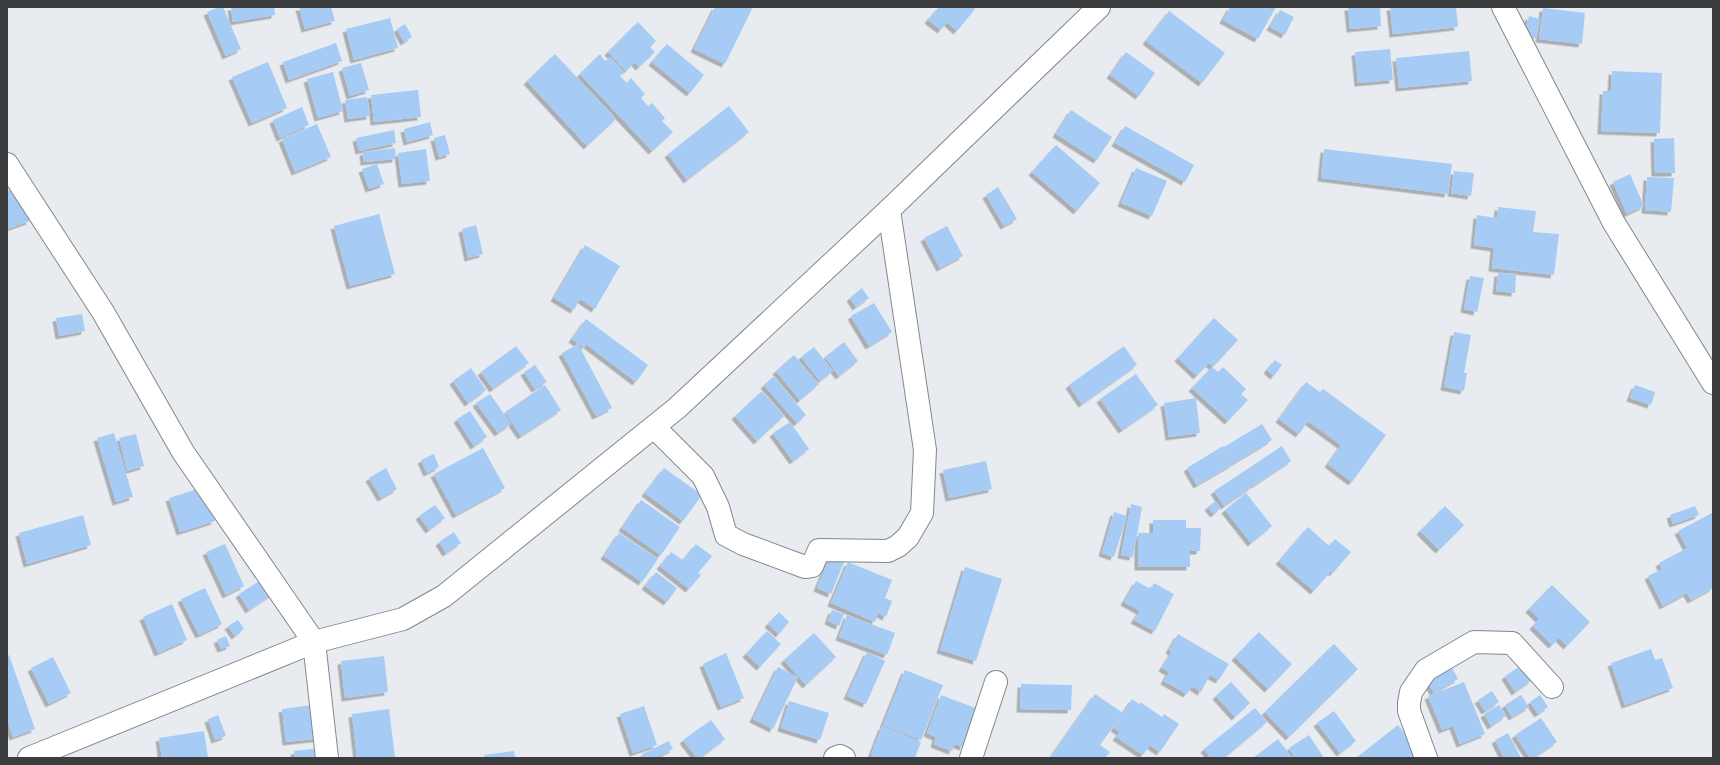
<svg xmlns="http://www.w3.org/2000/svg" width="1720" height="765" font-family="Montserrat,sans-serif">
<style>
.building{fill:#a6cbf5;filter:url(#shadow)}
.lines{fill:none;stroke-linecap:round;stroke-linejoin:round}
.minor-casing{stroke:#83878b;stroke-width:24}
.minor{stroke:#fff;stroke-width:22}
</style>
<defs>
<filter id="shadow"><feDropShadow dx="-3.5" dy="3.5" stdDeviation="0" flood-color="#0004"/></filter>
</defs>
<rect width="100%" height="100%" fill="#e8ecf1"/>
<!-- building -->
<g class="building">
<path d="M219,7H223L241,49L226,56L207,12Z"/>
<path d="M231,7H274L275,15L233,22Z"/>
<path d="M299,7H331L335,21L305,29Z"/>
<path d="M715,7H753L725,64L694,49Z"/>
<path d="M939,7H972L975,9L957,31L947,22L941,30L928,20Z"/>
<path d="M1230,7H1276L1258,39L1223,20Z"/>
<path d="M1348,7H1380L1381,26L1350,29Z"/>
<path d="M1390,7H1456L1458,27L1393,34Z"/>
<path d="M1543,8L1585,13L1582,44L1539,39Z"/>
<path d="M1280,10L1294,17L1285,35L1270,27Z"/>
<path d="M1169,11L1225,53L1202,83L1146,41Z"/>
<path d="M1529,16L1540,19L1536,38L1524,35Z"/>
<path d="M390,18L398,48L354,60L346,29Z"/>
<path d="M638,22L656,41L650,47L655,52L639,67L635,62L626,71L608,52Z"/>
<path d="M405,24L412,37L404,42L397,29Z"/>
<path d="M336,43L342,61L289,80L283,62Z"/>
<path d="M667,44L704,75L690,93L652,62Z"/>
<path d="M1390,49L1393,80L1358,83L1355,52Z"/>
<path d="M1469,51L1472,81L1399,88L1396,58Z"/>
<path d="M1126,52L1155,73L1139,96L1110,75Z"/>
<path d="M555,54L616,119L587,146L527,81Z"/>
<path d="M600,54L605,61L610,57L624,72L620,76L627,83L631,78L645,94L641,98L648,106L652,103L665,118L662,121L673,132L652,151L580,74Z"/>
<path d="M268,62L287,108L252,123L232,77Z"/>
<path d="M361,63L369,90L350,96L342,68Z"/>
<path d="M1612,71L1662,73L1660,133L1601,131L1603,91H1611Z"/>
<path d="M333,72L343,111L318,118L307,79Z"/>
<path d="M418,90L421,117L374,122L371,95Z"/>
<path d="M367,97L370,116L348,119L345,100Z"/>
<path d="M729,106L749,132L687,180L668,154Z"/>
<path d="M302,107L309,125L280,138L273,120Z"/>
<path d="M1071,110L1112,137L1097,160L1056,134Z"/>
<path d="M430,122L433,135L407,142L404,129Z"/>
<path d="M317,124L331,157L295,172L282,139Z"/>
<path d="M1125,126L1194,165L1185,182L1115,143Z"/>
<path d="M394,130L396,143L359,151L356,138Z"/>
<path d="M445,135L450,154L439,157L434,138Z"/>
<path d="M1674,138L1675,173H1655L1654,139Z"/>
<path d="M1056,145L1100,183L1077,211L1032,172Z"/>
<path d="M395,148L396,159L364,162L363,152Z"/>
<path d="M426,149L430,181L402,184L398,153Z"/>
<path d="M1324,149L1452,164L1448,194L1321,178Z"/>
<path d="M377,164L384,184L369,189L362,169Z"/>
<path d="M1136,168L1167,181L1152,216L1121,203Z"/>
<path d="M1454,171L1474,173L1471,196L1451,193Z"/>
<path d="M1630,174L1644,206L1627,214L1613,182Z"/>
<path d="M1647,177L1674,178L1671,212L1645,210Z"/>
<path d="M18,187L30,221L7,229V191Z"/>
<path d="M998,187L1017,219L1004,226L986,195Z"/>
<path d="M1498,207L1536,211L1533,232L1559,234L1554,275L1492,268L1494,248L1474,245L1477,215L1497,218Z"/>
<path d="M379,214L395,274L350,286L334,226Z"/>
<path d="M476,225L483,254L468,258L462,229Z"/>
<path d="M947,226L963,256L940,268L924,238Z"/>
<path d="M585,245L620,266L595,309L580,299L574,310L554,298Z"/>
<path d="M1498,273L1516,274L1515,293L1496,291Z"/>
<path d="M1470,276L1484,278L1477,312L1464,309Z"/>
<path d="M862,288L869,298L856,307L850,298Z"/>
<path d="M874,303L892,332L869,346L851,316Z"/>
<path d="M82,314L85,331L59,336L56,318Z"/>
<path d="M1214,318L1238,340L1213,367L1209,363L1197,376L1178,358Z"/>
<path d="M586,319L648,365L636,382L586,344L584,348L572,339Z"/>
<path d="M1454,332L1471,335L1464,373H1467L1464,391L1444,387Z"/>
<path d="M844,342L858,361L839,376L825,357Z"/>
<path d="M578,344L612,408L596,416L562,353Z"/>
<path d="M516,346L529,363L493,389L481,372Z"/>
<path d="M1124,346L1137,365L1082,404L1069,385Z"/>
<path d="M814,347L833,371L820,381L801,357Z"/>
<path d="M794,355L819,384L800,400L776,371Z"/>
<path d="M1275,360L1282,365L1274,376L1267,370Z"/>
<path d="M535,365L547,382L535,389L524,372Z"/>
<path d="M1212,367L1218,372L1223,367L1246,389L1241,394L1248,400L1228,421L1192,388Z"/>
<path d="M471,368L486,390L468,403L453,381Z"/>
<path d="M1136,374L1158,405L1122,430L1100,399Z"/>
<path d="M774,376L806,415L797,423L764,385Z"/>
<path d="M1306,382L1320,392L1323,389L1386,435L1352,482L1328,464L1341,445L1308,421L1299,434L1279,419Z"/>
<path d="M545,385L561,410L521,436L505,412Z"/>
<path d="M1635,385L1655,392L1651,405L1630,398Z"/>
<path d="M762,391L784,416L757,441L735,416Z"/>
<path d="M490,394L511,424L498,433L476,403Z"/>
<path d="M1196,398L1200,433L1169,437L1164,403Z"/>
<path d="M470,411L487,437L474,446L457,419Z"/>
<path d="M790,422L809,449L793,461L773,433Z"/>
<path d="M1262,424L1272,440L1234,463L1224,447Z"/>
<path d="M114,433L133,497L116,502L97,438Z"/>
<path d="M136,434L144,466L127,471L119,438Z"/>
<path d="M1223,446L1233,464L1197,485L1187,468Z"/>
<path d="M1282,446L1291,461L1253,486L1243,472Z"/>
<path d="M483,448L505,488L456,515L434,474Z"/>
<path d="M434,454L439,467L427,473L421,460Z"/>
<path d="M986,461L992,489L949,498L943,470Z"/>
<path d="M386,468L397,489L381,498L369,478Z"/>
<path d="M664,468L702,495L683,521L645,493Z"/>
<path d="M1243,472L1252,487L1224,506L1214,491Z"/>
<path d="M204,487L215,521L180,532L169,498Z"/>
<path d="M1246,493L1272,526L1251,543L1225,510Z"/>
<path d="M641,500L680,527L661,555L622,528Z"/>
<path d="M1215,501L1221,508L1214,514L1208,507Z"/>
<path d="M1131,504L1142,507L1133,557L1121,555Z"/>
<path d="M435,505L445,518L429,530L419,516Z"/>
<path d="M1445,506L1464,525L1439,550L1420,531Z"/>
<path d="M1695,506L1699,515L1673,524L1670,515Z"/>
<path d="M1114,512L1127,516L1114,557L1102,553Z"/>
<path d="M1712,513L1713,588L1691,600L1687,593L1663,606L1648,576L1662,569L1659,563L1687,548L1678,531Z"/>
<path d="M83,515L91,545L27,564L19,533Z"/>
<path d="M1153,520H1186V528H1201L1200,551H1190V567H1138V533H1153Z"/>
<path d="M1308,527L1329,546L1335,539L1351,552L1333,573L1331,571L1314,591L1279,561Z"/>
<path d="M454,532L461,543L446,553L439,542Z"/>
<path d="M619,533L658,559L642,582L604,556Z"/>
<path d="M225,544L244,586L226,595L206,552Z"/>
<path d="M696,544L712,556L698,573L701,575L689,589L660,566L671,552L683,560Z"/>
<path d="M832,551L846,557L831,594L817,588Z"/>
<path d="M848,562L892,580L885,598L892,601L886,617L878,613L875,622L831,603Z"/>
<path d="M965,567L1002,579L976,661L940,650Z"/>
<path d="M656,572L677,588L667,602L645,586Z"/>
<path d="M264,578L274,593L249,610L239,594Z"/>
<path d="M1136,581L1151,589L1154,583L1174,594L1155,631L1134,620L1140,611L1124,602Z"/>
<path d="M1552,585L1590,622L1567,646L1559,638L1552,645L1533,626L1539,619L1529,609Z"/>
<path d="M205,588L222,624L199,635L181,599Z"/>
<path d="M172,604L187,640L158,653L143,617Z"/>
<path d="M832,610L844,614L839,626L828,621Z"/>
<path d="M779,612L789,622L779,634L768,624Z"/>
<path d="M847,615L895,633L887,655L839,637Z"/>
<path d="M238,620L244,629L235,636L228,626Z"/>
<path d="M767,631L781,644L760,667L746,654Z"/>
<path d="M1259,632L1292,664L1268,689L1235,657Z"/>
<path d="M814,633L836,657L806,685L784,660Z"/>
<path d="M1178,634L1229,664L1219,680L1210,675L1201,692L1192,686L1187,694L1164,681L1169,672L1162,668L1172,652L1169,650Z"/>
<path d="M226,636L230,646L221,649L217,640Z"/>
<path d="M1334,644L1358,669L1289,737L1265,712Z"/>
<path d="M1651,649L1655,660L1662,658L1673,688L1625,705L1611,663Z"/>
<path d="M867,652L885,661L866,704L847,696Z"/>
<path d="M726,653L744,698L721,707L703,664Z"/>
<path d="M9,655L35,729L13,737L7,719V656Z"/>
<path d="M384,656L388,692L345,698L341,661Z"/>
<path d="M53,657L71,693L49,704L31,668Z"/>
<path d="M1450,664L1458,679L1434,693L1425,678Z"/>
<path d="M1522,665L1532,680L1515,692L1505,676Z"/>
<path d="M778,667L798,677L773,729L753,719Z"/>
<path d="M905,670L943,685L921,740L883,725Z"/>
<path d="M1231,682L1250,703L1235,717L1216,696Z"/>
<path d="M1464,682L1485,734L1460,744L1453,726L1442,730L1428,696Z"/>
<path d="M1021,684L1072,685L1071,710L1020,709Z"/>
<path d="M1492,691L1499,702L1485,711L1478,700Z"/>
<path d="M1095,694L1123,713L1100,745L1110,752L1105,758H1050Z"/>
<path d="M941,695L978,709L963,747L955,744L952,751L934,744L936,737L927,733Z"/>
<path d="M1521,695L1529,707L1512,717L1505,705Z"/>
<path d="M1540,695L1548,707L1538,714L1530,702Z"/>
<path d="M1132,699L1139,704L1140,702L1162,717L1164,714L1179,724L1160,752L1150,745L1143,755L1116,737L1120,732L1114,728Z"/>
<path d="M789,701L829,713L820,740L781,728Z"/>
<path d="M319,704L323,738L286,742L282,709Z"/>
<path d="M1499,705L1506,716L1491,726L1484,714Z"/>
<path d="M644,706L657,745L633,753L620,714Z"/>
<path d="M1255,708L1267,722L1224,758H1211L1204,749Z"/>
<path d="M389,709L395,758H357L352,714Z"/>
<path d="M1334,711L1356,741L1340,753L1317,723Z"/>
<path d="M218,715L226,736L215,740L208,719Z"/>
<path d="M1541,718L1557,742L1533,758H1530L1515,735Z"/>
<path d="M711,720L725,739L700,758H697L683,740Z"/>
<path d="M1398,725L1420,753L1413,758H1356Z"/>
<path d="M882,726L921,742L915,758H878L871,755Z"/>
<path d="M204,731L208,758H162L159,738Z"/>
<path d="M1508,733L1521,758H1504L1495,740Z"/>
<path d="M1309,735L1324,758H1295L1289,748Z"/>
<path d="M1278,739L1292,758H1253Z"/>
<path d="M669,741L673,749L655,758H643L642,754Z"/>
<path d="M320,748L321,758H295L294,751Z"/>
<path d="M514,751L515,758H485L484,755Z"/>
</g>
<g class="lines">
<defs>
<g id="minor">
<path d="M1503,7L1614,223L1713,383"/>
<path d="M7,164L103,312L183,452L314,642L327,758"/>
<path d="M654,427L703,476L718,507L726,535L743,544L805,567L812,566L819,550L888,551L898,546L908,537L922,513L925,450L889,210"/>
<path d="M29,758L314,642L403,619L444,596L677,408L889,210L1099,7"/>
<path d="M835,758L840,756L844,758"/>
<path d="M971,758L996,682"/>
<path d="M1426,758L1409,711V703L1411,692L1426,670L1474,642L1512,643L1552,687"/>
</g>
</defs>
<!-- minor casing -->
<use href="#minor" class="minor-casing"/>
<!-- minor -->
<use href="#minor" class="minor"/>
</g>
<!-- border -->
<rect width="1720" height="765" fill="none" stroke="#3b3d3f" stroke-width="16"/>
</svg>
